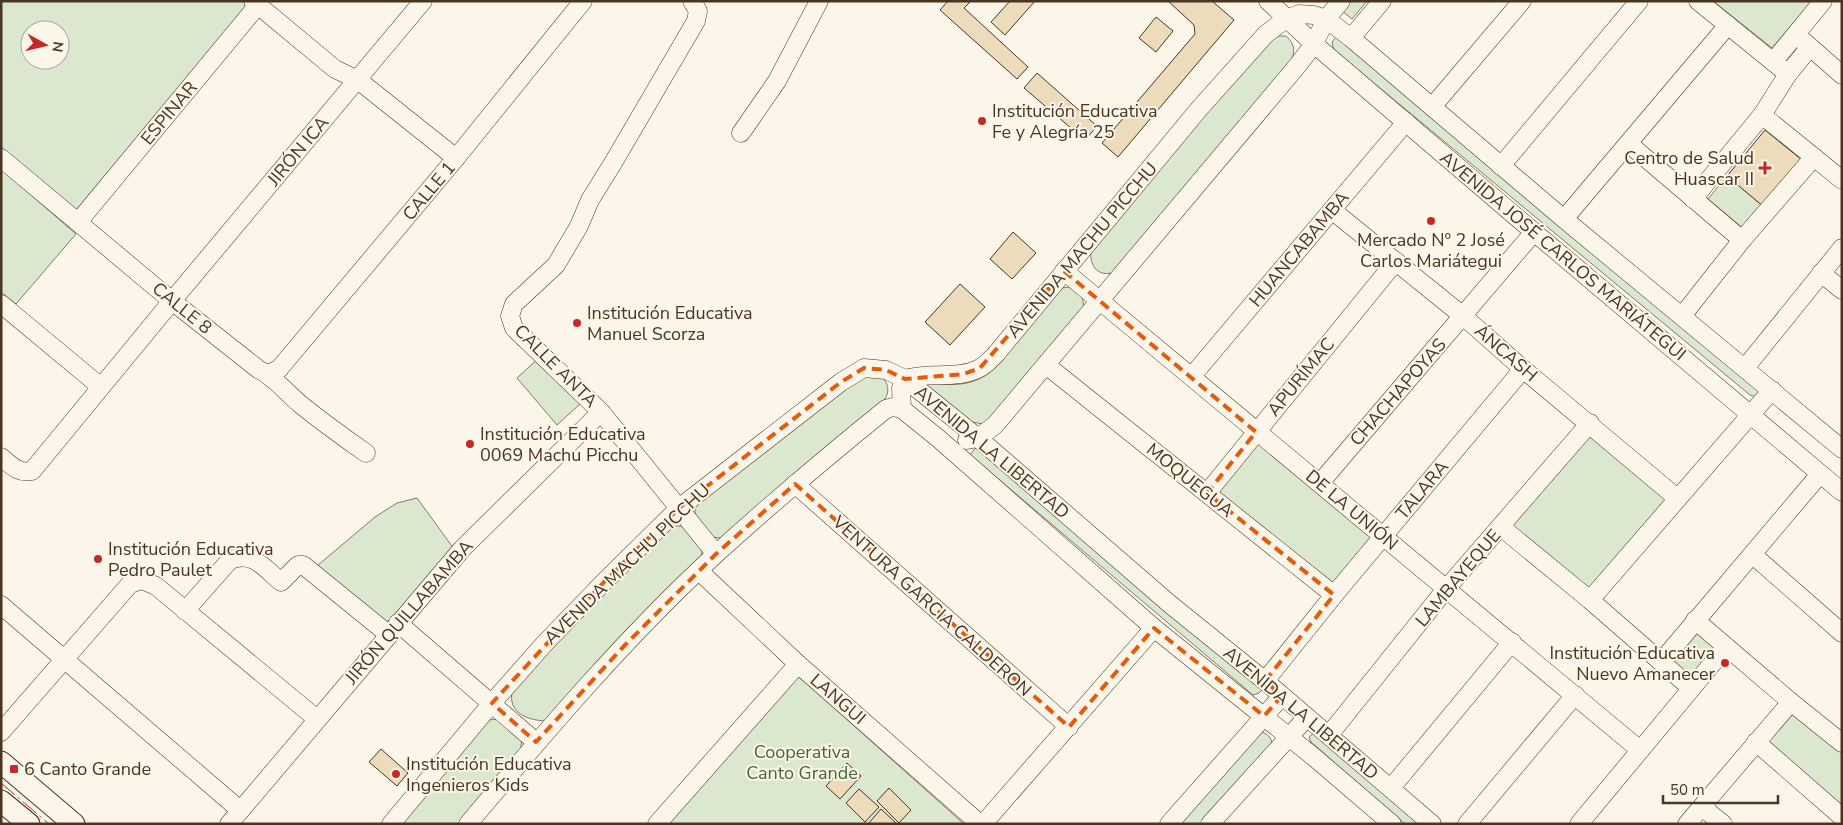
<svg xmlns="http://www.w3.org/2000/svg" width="1843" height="825" font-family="'Nunito Sans',sans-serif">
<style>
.green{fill:#dce7d0;stroke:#887966;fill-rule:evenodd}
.building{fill:#ecdcbc;stroke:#4a3520}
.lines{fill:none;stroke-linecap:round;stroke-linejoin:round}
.minor-casing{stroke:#4a3520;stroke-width:19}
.major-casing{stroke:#4a3520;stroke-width:23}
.minor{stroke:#fbf6e9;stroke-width:18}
.major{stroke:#fbf6e9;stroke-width:21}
.power{stroke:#c62828;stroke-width:1;stroke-dasharray:18 4 2.5 4;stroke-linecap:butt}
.marked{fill:none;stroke:#e8590c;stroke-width:4;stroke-dasharray:10 6;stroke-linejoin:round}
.poi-dot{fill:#c62828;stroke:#fbf6e9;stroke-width:2}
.labels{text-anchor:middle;stroke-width:4;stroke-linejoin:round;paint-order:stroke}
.poi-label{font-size:18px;fill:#4a3520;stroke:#fbf6e9;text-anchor:start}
.street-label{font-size:18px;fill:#4a3520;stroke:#fbf6e9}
.park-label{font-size:18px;fill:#436837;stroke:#fbf6e9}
</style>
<rect width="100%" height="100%" fill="#fbf6e9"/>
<!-- green -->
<g class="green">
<path d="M1,1H244L248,4L76,210L1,147ZM30,30H60V60H30Z"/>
<path d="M1351,1H1367L1352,19L1342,11Z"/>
<path d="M1713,1H1812L1772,48Z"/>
<path d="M1277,36H1286C1296,45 1295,52 1290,64L1115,272C1098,278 1089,266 1091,249L1269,39Z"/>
<path d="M1336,37L1758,389L1760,394L1756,397L1750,395L1334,50L1332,42Z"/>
<path d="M1,169L76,234L16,304L1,292Z"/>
<path d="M1727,176L1764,207L1745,230L1708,199Z"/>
<path d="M1069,287C1080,291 1085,298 1083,310L992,420L983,424L967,421L927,386L930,383C954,385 970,387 990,372L1061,288Z"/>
<path d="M542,355L580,404L557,425L517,378Z"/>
<path d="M864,374L883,378C892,389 887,397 879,408L730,536L721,538L710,537C700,524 691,519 697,502Z"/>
<path d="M1590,429L1671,498L1590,595L1506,525Z"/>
<path d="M1258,437L1375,539L1333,588L1213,493Z"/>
<path d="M977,446L1263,689L1259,693L1253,695L970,455Z"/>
<path d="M417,498L454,549L384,626L317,566L375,517L397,503Z"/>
<path d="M669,526H681L690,530L700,544L702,553L699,565L548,721C526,721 504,711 514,686Z"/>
<path d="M1695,625L1720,647L1692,680L1667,659Z"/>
<path d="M796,674L964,824H667Z"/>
<path d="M1791,707L1842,748V809L1762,742Z"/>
<path d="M502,719L522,738L520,754L462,824H399L486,720Z"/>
<path d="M1262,732C1269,735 1272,738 1272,746L1203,824H1176Z"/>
<path d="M1315,732L1426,824H1405L1311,742L1309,737Z"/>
</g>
<!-- building -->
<g class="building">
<path d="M948,1H971L964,8L1028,67L1017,79L940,10Z"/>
<path d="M1010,1H1035L1005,35L991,22Z"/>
<path d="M1168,1H1212L1234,20L1118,157L1102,143L1195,34L1194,25Z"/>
<path d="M1156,17L1173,31L1156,52L1139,38Z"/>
<path d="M1037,73L1097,126L1085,140L1024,88Z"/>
<path d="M1765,130L1802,160L1764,207L1727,176Z"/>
<path d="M1013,232L1036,253L1012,279L990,259Z"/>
<path d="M960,284L985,307L950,345L925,322Z"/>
<path d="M381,749L408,773L397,786L369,762Z"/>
<path d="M847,763L861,776L840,799L826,786Z"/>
<path d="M889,788L911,810L899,823L877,801Z"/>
<path d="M859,789L879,807L865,822L846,803Z"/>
<path d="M881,809L897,824H868Z"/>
</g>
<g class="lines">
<defs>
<g id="minor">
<path d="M253,1L335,69L358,80L456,158"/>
<path d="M692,1L698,11L696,21L613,163L590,200L579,226L556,265L514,304L510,316L514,328L601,412L716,554"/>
<path d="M1268,1L1314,44L1534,232L1842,492"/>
<path d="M1698,1L1788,74"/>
<path d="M1351,38L1382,1"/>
<path d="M1801,39L1842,75"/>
<path d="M1773,62L1823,1"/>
<path d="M1432,107L1522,1"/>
<path d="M1762,115L1842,180"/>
<path d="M741,133L777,81L819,1"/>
<path d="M1629,144L1742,240"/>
<path d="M1,158L172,301L258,369C274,377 286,392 300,404C321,421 343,437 366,453"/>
<path d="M1501,166L1639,1"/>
<path d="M1693,199L1762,115L1788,74L1810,47"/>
<path d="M1333,211L1463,316L1523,369L1677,498"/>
<path d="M1564,219L1728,25"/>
<path d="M79,221L258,5"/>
<path d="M1064,271L1640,750"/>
<path d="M1821,273L1842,290"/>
<path d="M1,304L101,387"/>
<path d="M1682,316L1742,240L1814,157"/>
<path d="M1046,365L1334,595"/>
<path d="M1745,368L1842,248"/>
<path d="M268,374L279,369L456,158L583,1"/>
<path d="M1192,376L1406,122"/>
<path d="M905,379C929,371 955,380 978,369C985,366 991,359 996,354L1199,109L1266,34L1286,19L1299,14L1314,15L1326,19L1351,38L1564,219L1842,449"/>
<path d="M905,379L901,388L902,409L939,439L1154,628L1315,758L1392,824"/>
<path d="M967,440L978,438L995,425L1298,65L1314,44L1326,19L1341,1"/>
<path d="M1,457C11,465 18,474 32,471L172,301L423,1"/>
<path d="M1320,483L1534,232"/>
<path d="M795,484L1069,727"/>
<path d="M1207,493L1396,261"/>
<path d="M1501,527L1590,600L1691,688"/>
<path d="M1753,555L1842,633"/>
<path d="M699,571L798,664L980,824"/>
<path d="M1590,600L1772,390"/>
<path d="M1,605L240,810"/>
<path d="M185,611L230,560C254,551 264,568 281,582L298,565H303L388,634"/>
<path d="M1695,620L1791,702L1842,743"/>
<path d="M398,623L536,742"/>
<path d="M1661,662L1820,474"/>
<path d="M1265,681L1334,595L1523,369"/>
<path d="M1,732L130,584L142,580L156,586L317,719"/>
<path d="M1329,735L1446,589L1590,423"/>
<path d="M1756,742L1842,817"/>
<path d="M1391,788L1512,642"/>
<path d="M1702,807L1723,824"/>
<path d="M229,824L462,549L601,412"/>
<path d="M391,824L492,703L545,643L604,582L679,508L841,382L864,368L886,370L905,379L978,438L1171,605L1265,681L1432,824"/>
<path d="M468,824C547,730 626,637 716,554C771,504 828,456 886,409L893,407L902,409"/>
<path d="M657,824L798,664"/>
<path d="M983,824L1154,628"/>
<path d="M1169,824L1282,696"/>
<path d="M1210,824L1307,717"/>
<path d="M1467,824L1575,695"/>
<path d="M1579,824L1726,647"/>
<path d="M1687,824L1791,702"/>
</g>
<g id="major">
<path d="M1,762L74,824"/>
<path d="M1,801L29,824"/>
</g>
</defs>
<!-- minor casing -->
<use href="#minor" class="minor-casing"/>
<!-- major casing -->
<use href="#major" class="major-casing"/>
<!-- minor -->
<use href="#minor" class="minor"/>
<!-- major -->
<use href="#major" class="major"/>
<!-- power -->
<path class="power" d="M1,783L49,824"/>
</g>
<!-- marked area -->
<path class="marked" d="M1064,271L1256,432L1207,493L1334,595L1265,681L1282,696L1264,716L1154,628L1069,727L795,484L716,554L624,646L536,742L492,703L604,582L679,508L841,382L864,368L886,370L905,379L964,374L980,368Z"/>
<!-- markers -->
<g class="poi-dot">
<circle cx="982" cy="121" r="5"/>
<path d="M1762.5 160.5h5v5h5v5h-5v5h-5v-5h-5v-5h5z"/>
<circle cx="1431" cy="221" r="5"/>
<circle cx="577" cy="323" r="5"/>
<circle cx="470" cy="444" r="5"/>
<circle cx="98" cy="559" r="5"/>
<circle cx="1725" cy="663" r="5"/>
<rect x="9" y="764" width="10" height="10" rx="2.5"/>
<circle cx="396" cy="774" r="5"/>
</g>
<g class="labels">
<!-- poi labels -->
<g class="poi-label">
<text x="992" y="117">Institución Educativa<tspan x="992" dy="21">Fe y Alegría 25</tspan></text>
<text x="1754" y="164" text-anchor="end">Centro de Salud<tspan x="1754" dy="21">Huascar II</tspan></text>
<text x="1431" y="246" text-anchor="middle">Mercado Nº 2 José<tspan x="1431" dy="21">Carlos Mariátegui</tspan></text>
<text x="587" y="319">Institución Educativa<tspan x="587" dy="21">Manuel Scorza</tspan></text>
<text x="480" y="440">Institución Educativa<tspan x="480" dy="21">0069 Machu Picchu</tspan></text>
<text x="108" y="555">Institución Educativa<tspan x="108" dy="21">Pedro Paulet</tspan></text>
<text x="1715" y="659" text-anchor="end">Institución Educativa<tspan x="1715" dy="21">Nuevo Amanecer</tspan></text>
<text x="406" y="770">Institución Educativa<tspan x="406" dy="21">Ingenieros Kids</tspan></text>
<text x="24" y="775">6 Canto Grande</text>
</g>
<!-- street labels -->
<g class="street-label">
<text transform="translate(169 113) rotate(-50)" y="6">ESPINAR</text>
<text transform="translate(298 151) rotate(-50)" y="6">JIRÓN ICA</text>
<text transform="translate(429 191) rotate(-50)" y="6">CALLE 1</text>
<text transform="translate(1299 249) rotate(-50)" y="6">HUANCABAMBA</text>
<text transform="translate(1082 250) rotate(-50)" y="6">AVENIDA MACHU PICCHU</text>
<text transform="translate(1563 256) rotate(40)" y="6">AVENIDA JOSÉ CARLOS MARIÁTEGUI</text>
<text transform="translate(182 308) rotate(39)" y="6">CALLE 8</text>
<text transform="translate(1506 353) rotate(41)" y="6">ÁNCASH</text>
<text transform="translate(556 366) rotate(45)" y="6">CALLE ANTA</text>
<text transform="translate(1301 377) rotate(-51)" y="6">APURÍMAC</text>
<text transform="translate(1398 392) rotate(-49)" y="6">CHACHAPOYAS</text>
<text transform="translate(992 452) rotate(40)" y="6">AVENIDA LA LIBERTAD</text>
<text transform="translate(1190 480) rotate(39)" y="6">MOQUEGUA</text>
<text transform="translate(1422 490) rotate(-50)" y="6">TALARA</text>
<text transform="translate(1352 510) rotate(40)" y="6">DE LA UNIÓN</text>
<text transform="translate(627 564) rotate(-44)" y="6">AVENIDA MACHU PICCHU</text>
<text transform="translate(1458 578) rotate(-50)" y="6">LAMBAYEQUE</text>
<text transform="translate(932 606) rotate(42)" y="6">VENTURA GARCIA CALDERON</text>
<text transform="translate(409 612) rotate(-49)" y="6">JIRÓN QUILLABAMBA</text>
<text transform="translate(838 699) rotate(41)" y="6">LANGUI</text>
<text transform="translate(1301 713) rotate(40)" y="6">AVENIDA LA LIBERTAD</text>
</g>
<!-- park labels -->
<g class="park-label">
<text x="802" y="758">Cooperativa<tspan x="802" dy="21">Canto Grande</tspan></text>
</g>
</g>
<!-- border -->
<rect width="1843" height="825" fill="none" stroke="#4a3520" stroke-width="5"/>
<!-- north arrow -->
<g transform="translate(45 45) rotate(98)"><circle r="24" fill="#fbf6e9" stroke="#b4a999"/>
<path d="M0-4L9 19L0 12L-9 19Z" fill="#c62828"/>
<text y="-8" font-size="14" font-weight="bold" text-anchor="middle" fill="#4a3520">N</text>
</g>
<!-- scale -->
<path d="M1663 795v8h115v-8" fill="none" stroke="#4a3520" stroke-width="2.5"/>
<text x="1670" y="795" font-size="15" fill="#4a3520" stroke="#fbf6e9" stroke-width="4" paint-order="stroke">50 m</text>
</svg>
